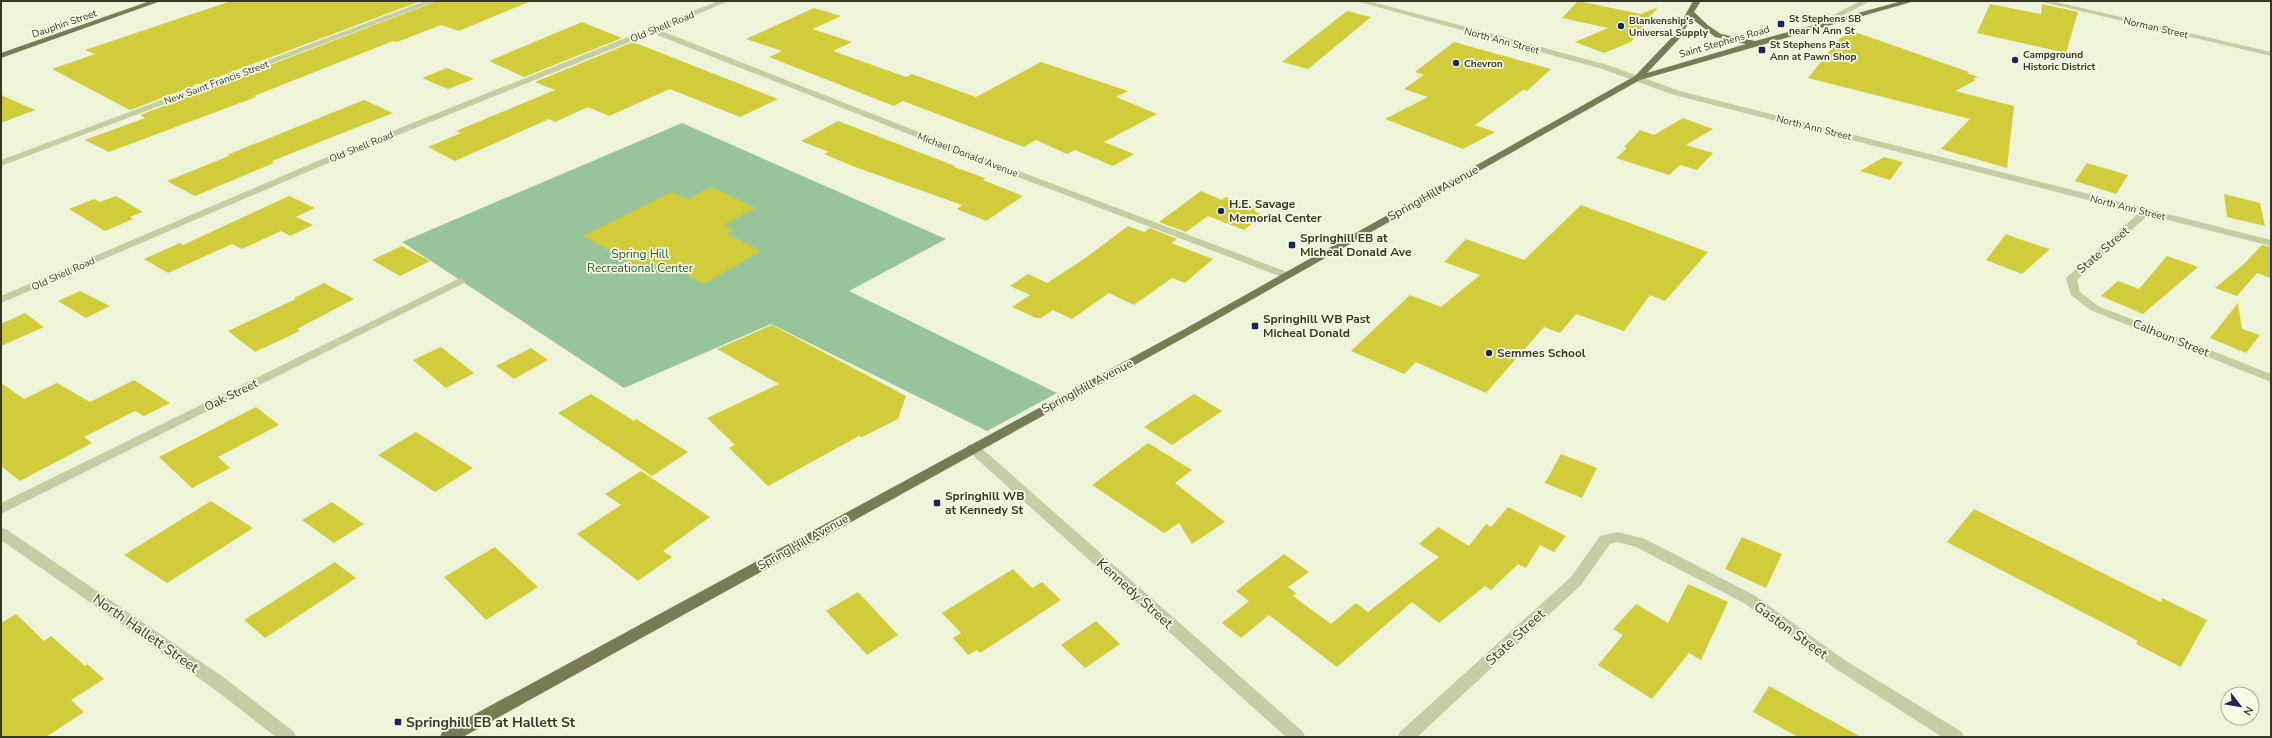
<svg xmlns="http://www.w3.org/2000/svg" width="2272" height="738" font-family="'Nunito Sans',sans-serif">
<style>
.green{fill:#97c49a}
.building{fill:#d1cc39}
.lines{fill:none;stroke-linecap:round;stroke-linejoin:round}
.minor{fill:#c5cda3;fill-rule:evenodd}
.major{fill:#797b55;fill-rule:evenodd}
.poi-dot{fill:#18265d;stroke:#f5fbe5;stroke-width:1.5}
.labels{text-anchor:middle;stroke-width:3.5;stroke-linejoin:round;paint-order:stroke}
.far-poi-label{font-size:10px;font-weight:bold;fill:#373726;stroke:#f5fbe5;text-anchor:start}
.far-street-label{font-size:10px;fill:#373726;stroke:#f5fbe5}
.street-label{font-size:12px;fill:#373726;stroke:#f5fbe5}
.poi-label{font-size:12px;font-weight:bold;fill:#373726;stroke:#f5fbe5;text-anchor:start}
.park-label{font-size:12px;fill:#27582c;stroke:#f5fbe5}
.near-street-label{font-size:14px;fill:#373726;stroke:#f5fbe5}
.near-poi-label{font-size:14px;font-weight:bold;fill:#373726;stroke:#f5fbe5;text-anchor:start}
</style>
<rect width="100%" height="100%" fill="#edf4d9"/>
<!-- green -->
<path class="green" d="M682,123L946,239L849,291L1057,393L987,431L771,324L624,388L402,242Z"/>
<!-- building -->
<g class="building">
<path d="M231,1H421L130,110L52,69L95,54L85,50Z"/>
<path d="M437,1H531L459,31L441,25L397,42L393,41L254,96L256,97L109,152L85,140L145,118L140,115Z"/>
<path d="M1578,1L1641,14L1658,7L1631,42L1604,53L1575,42L1608,28L1562,18Z"/>
<path d="M1990,4L2041,14L2042,4L2078,12L2066,53L1977,33Z"/>
<path d="M814,8L841,16L813,29L852,42L833,51L906,77L912,74L976,97L1041,62L1128,91L1116,97L1157,114L1104,142L1134,154L1113,166L1075,150L1067,154L1036,140L1024,147L903,101L894,106L769,57L782,51L746,39Z"/>
<path d="M1347,11L1371,17L1308,69L1282,62Z"/>
<path d="M582,22L622,38L524,77L489,61Z"/>
<path d="M1855,32L1969,72L1967,73L1978,77L1973,79L1976,80L1955,91L2014,106L2007,168L1941,149L1970,119L1808,78L1840,38Z"/>
<path d="M633,42L778,99L740,117L670,89L609,116L588,107L555,122L549,119L455,161L428,147L461,133L456,131L555,90L535,82Z"/>
<path d="M1454,42L1551,69L1527,91L1523,90L1475,125L1495,132L1463,149L1385,119L1428,97L1404,89L1424,75L1415,72Z"/>
<path d="M447,68L474,79L448,89L422,78Z"/>
<path d="M1,95L35,110L1,123Z"/>
<path d="M364,100L393,113L272,161L274,163L195,196L167,181L229,156L227,155Z"/>
<path d="M1683,118L1713,129L1686,145L1713,153L1697,170L1680,165L1669,175L1616,158L1627,148L1624,147L1640,130L1654,135Z"/>
<path d="M838,121L955,166L954,167L985,178L983,180L1023,196L986,221L957,209L962,205L855,167L824,154L829,152L801,141Z"/>
<path d="M1884,157L1903,162L1890,180L1860,171Z"/>
<path d="M2087,163L2128,175L2116,194L2075,181Z"/>
<path d="M712,187L755,208L724,225L734,230L727,234L761,251L704,284L669,265L663,268L650,262L640,267L583,236L671,192L687,199Z"/>
<path d="M1201,191L1222,200L1225,197L1253,207L1256,212L1263,215L1244,230L1208,216L1186,232L1159,222Z"/>
<path d="M2224,194L2260,203L2265,226L2227,217Z"/>
<path d="M116,196L143,212L130,217L133,219L105,231L69,209L94,199L100,202Z"/>
<path d="M289,196L315,208L296,217L313,225L290,236L281,231L242,249L232,244L168,273L144,259L180,243L183,245Z"/>
<path d="M1581,205L1708,252L1665,301L1650,295L1624,331L1576,314L1560,333L1544,327L1486,393L1416,362L1404,374L1351,351L1410,295L1441,307L1480,275L1444,262L1466,239L1524,260Z"/>
<path d="M1128,226L1144,232L1150,228L1177,239L1171,243L1213,259L1185,283L1172,278L1134,305L1109,293L1072,319L1053,310L1041,318H1036L1012,307L1030,295L1010,286L1028,274L1047,283L1084,259Z"/>
<path d="M2006,234L2016,238L2050,249L2022,274L1986,260Z"/>
<path d="M2262,245L2271,247V278L2257,273L2237,296L2215,288L2244,264Z"/>
<path d="M402,246L430,261L400,276L372,260Z"/>
<path d="M2167,256L2198,267L2143,314L2101,296L2118,281L2139,289Z"/>
<path d="M324,283L354,299L297,329L300,331L255,352L228,331L296,299L294,298Z"/>
<path d="M80,291L110,306L86,318L58,301Z"/>
<path d="M2238,303L2242,329L2260,335L2246,353L2210,338Z"/>
<path d="M25,313L44,327L1,346V324Z"/>
<path d="M772,325L906,396L898,419L862,437L859,436L768,486L729,448L735,445L707,418L779,384L717,349Z"/>
<path d="M441,347L474,373L446,388L413,360Z"/>
<path d="M531,348L548,360L514,379L496,366Z"/>
<path d="M134,380L170,403L144,416L135,411L84,437L92,443L20,481L1,466V383L24,399L57,383L90,402Z"/>
<path d="M591,394L634,421L636,419L688,452L652,476L558,413Z"/>
<path d="M1194,394L1222,411L1172,445L1144,427Z"/>
<path d="M256,407L279,425L218,457L230,468L192,488L159,457Z"/>
<path d="M416,432L473,468L435,492L378,455Z"/>
<path d="M1148,443L1192,470L1175,483L1225,522L1192,544L1179,523L1164,533L1092,485Z"/>
<path d="M1561,454L1597,468L1582,498L1545,483Z"/>
<path d="M641,471L710,517L663,551L672,557L638,581L577,534L621,505L605,494Z"/>
<path d="M211,501L253,528L167,583L124,555Z"/>
<path d="M332,502L364,524L334,543L302,520Z"/>
<path d="M1508,507L1566,536L1554,552L1540,545L1526,568L1518,564L1491,590L1485,586L1439,623L1412,602L1337,667L1269,615L1241,638L1222,623L1249,601L1236,591L1284,554L1309,572L1288,587L1296,593L1293,596L1331,624L1356,603L1368,612L1439,557L1419,544L1438,527L1469,546L1486,524L1491,527Z"/>
<path d="M1974,509L2161,602L2162,598L2207,620L2181,667L2136,644L2138,641L1947,542Z"/>
<path d="M1742,537L1782,554L1766,588L1725,569Z"/>
<path d="M495,547L538,587L486,620L444,577Z"/>
<path d="M335,562L356,578L265,638L244,620Z"/>
<path d="M1013,569L1032,588L1042,582L1061,600L980,653L977,650L968,655L953,638L961,633L942,613Z"/>
<path d="M1688,584L1728,602L1701,660L1689,653L1652,699L1598,665L1623,635L1613,629L1636,604L1668,623Z"/>
<path d="M858,592L898,635L867,655L826,611Z"/>
<path d="M16,614L44,641L51,636L85,666L87,664L104,679L71,700L84,712L46,737H1V623Z"/>
<path d="M1096,621L1120,644L1085,668L1061,645Z"/>
<path d="M1769,686L1861,737H1798L1753,712Z"/>
</g>
<g class="lines">
<!-- minor -->
<g class="minor">
<path d="M425,1H436L1,166V160Z"/>
<path d="M718,1H729L659,30L1003,165L1290,273L1291,275L1290,277H1282L997,169L652,33L321,166L1,303V296L315,162Z"/>
<path d="M1356,1H1369L1608,65L1680,91L2271,240V246L2148,215L2077,280L2080,292L2098,306L2271,374V382L2090,310L2071,295L2066,279L2067,277L2139,213L1674,95L1602,69Z"/>
<path d="M1860,1H1870L1821,27L1814,25Z"/>
<path d="M2038,1H2052L2271,52V56Z"/>
<path d="M460,278L465,281L464,283L1,514V503Z"/>
<path d="M973,444L978,445L1303,732L1305,737H1286L968,451L967,448L968,445Z"/>
<path d="M1,528L6,529L226,679L294,732L296,737H276L214,689L1,540Z"/>
<path d="M1618,532L1645,539L1754,595L1846,661L1962,732L1964,737H1942L1836,669L1744,603L1636,547L1618,542L1610,544L1581,585L1417,737H1398L1400,732L1571,577L1600,536Z"/>
</g>
<!-- major -->
<g class="major">
<path d="M150,1H161L1,58V53Z"/>
<path d="M1693,1H1701L1694,12L1709,26L1721,34L1755,41L1902,1H1915L1640,80L1198,330L463,737H440L442,732L1190,326L1635,76L1674,35ZM1691,18L1715,37L1746,44L1647,73L1680,38Z"/>
</g>
</g>
<!-- markers -->
<g class="poi-dot">
<rect x="1777" y="20" width="8" height="8" rx="2"/>
<circle cx="1621" cy="26" r="4"/>
<rect x="1758" y="46" width="8" height="8" rx="2"/>
<circle cx="2015" cy="60" r="4"/>
<circle cx="1456" cy="63" r="4"/>
<circle cx="1221" cy="211" r="4"/>
<rect x="1288" y="241" width="8" height="8" rx="2"/>
<rect x="1251" y="322" width="8" height="8" rx="2"/>
<circle cx="1489" cy="353" r="4"/>
<rect x="933" y="499" width="8" height="8" rx="2"/>
<rect x="394" y="718" width="8" height="8" rx="2"/>
</g>
<g class="labels">
<!-- far-poi labels -->
<g class="far-poi-label">
<text x="1789" y="22">St Stephens SB<tspan x="1789" dy="12">near N Ann St</tspan></text>
<text x="1629" y="24">Blankenship's<tspan x="1629" dy="12">Universal Supply</tspan></text>
<text x="1770" y="48">St Stephens Past<tspan x="1770" dy="12">Ann at Pawn Shop</tspan></text>
<text x="2023" y="58">Campground<tspan x="2023" dy="12">Historic District</tspan></text>
<text x="1464" y="67">Chevron</text>
</g>
<!-- far-street labels -->
<g class="far-street-label">
<text transform="translate(64 23) rotate(-19)" y="4">Dauphin Street</text>
<text transform="translate(662 26) rotate(-22)" y="4">Old Shell Road</text>
<text transform="translate(2156 27) rotate(13)" y="4">Norman Street</text>
<text transform="translate(1502 40) rotate(15)" y="4">North Ann Street</text>
<text transform="translate(1724 41) rotate(-16)" y="4">Saint Stephens Road</text>
<text transform="translate(216 82) rotate(-20)" y="4">New Saint Francis Street</text>
<text transform="translate(1814 127) rotate(14)" y="4">North Ann Street</text>
<text transform="translate(361 146) rotate(-22)" y="4">Old Shell Road</text>
<text transform="translate(968 154) rotate(21)" y="4">Michael Donald Avenue</text>
<text transform="translate(2128 207) rotate(14)" y="4">North Ann Street</text>
<text transform="translate(63 273) rotate(-24)" y="4">Old Shell Road</text>
</g>
<!-- street labels -->
<g class="street-label">
<text transform="translate(1433 193) rotate(-29)" y="4">Spring Hill Avenue</text>
<text transform="translate(2103 250) rotate(-41)" y="4">State Street</text>
<text transform="translate(2171 338) rotate(22)" y="4">Calhoun Street</text>
<text transform="translate(1087 386) rotate(-28)" y="4">Spring Hill Avenue</text>
<text transform="translate(231 395) rotate(-26)" y="4">Oak Street</text>
<text transform="translate(803 542) rotate(-29)" y="4">Spring Hill Avenue</text>
</g>
<!-- poi labels -->
<g class="poi-label">
<text x="1229" y="208">H.E. Savage<tspan x="1229" dy="14">Memorial Center</tspan></text>
<text x="1300" y="242">Springhill EB at<tspan x="1300" dy="14">Micheal Donald Ave</tspan></text>
<text x="1263" y="323">Springhill WB Past<tspan x="1263" dy="14">Micheal Donald</tspan></text>
<text x="1497" y="357">Semmes School</text>
<text x="945" y="500">Springhill WB<tspan x="945" dy="14">at Kennedy St</tspan></text>
</g>
<!-- park labels -->
<g class="park-label">
<text x="640" y="258">Spring Hill<tspan x="640" dy="14">Recreational Center</tspan></text>
</g>
<!-- near-street labels -->
<g class="near-street-label">
<text transform="translate(1135 593) rotate(42)" y="5">Kennedy Street</text>
<text transform="translate(1791 630) rotate(36)" y="5">Gaston Street</text>
<text transform="translate(146 633) rotate(35)" y="5">North Hallett Street</text>
<text transform="translate(1515 637) rotate(-43)" y="5">State Street</text>
</g>
<!-- near-poi labels -->
<g class="near-poi-label">
<text x="406" y="727">Springhill EB at Hallett St</text>
</g>
</g>
<!-- border -->
<rect width="2272" height="738" fill="none" stroke="#373726" stroke-width="4"/>
<!-- north arrow -->
<g transform="translate(2240 706) rotate(121)"><circle r="19" fill="#f5fbe5" stroke="#a9ad99"/>
<path d="M0-3L7 15L0 10L-7 15Z" fill="#18265d"/>
<text y="-6" font-size="11" font-weight="bold" text-anchor="middle" fill="#373726">N</text>
</g>
</svg>
